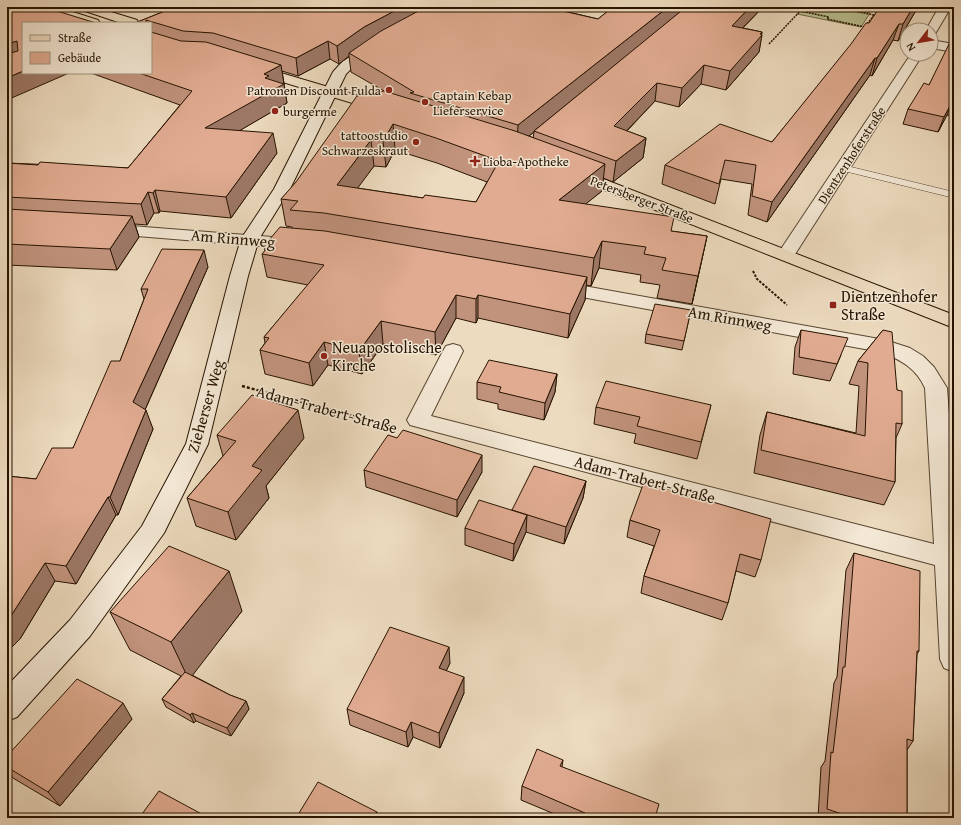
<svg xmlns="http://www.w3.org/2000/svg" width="961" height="825" font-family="'Gentium Book Plus',serif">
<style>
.green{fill:#b9c091;stroke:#706a48}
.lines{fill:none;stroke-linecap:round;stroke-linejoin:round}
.lane-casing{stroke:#584530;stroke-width:1}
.street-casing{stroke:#584530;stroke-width:2}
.secondary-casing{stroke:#271300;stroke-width:2}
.primary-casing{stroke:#271300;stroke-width:2}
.path-far2{stroke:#271300;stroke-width:1.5;stroke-dasharray:2 1;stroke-linecap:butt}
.path-far1{stroke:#271300;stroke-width:2;stroke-dasharray:2.5 1.5;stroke-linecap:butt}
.path{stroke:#271300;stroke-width:2.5;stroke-dasharray:3 2;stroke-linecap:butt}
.lane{fill:#f3e8d5;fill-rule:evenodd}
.street{fill:#f3e8d5;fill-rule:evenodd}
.secondary{fill:#f3e8d5;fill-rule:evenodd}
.primary{fill:#eddbbf;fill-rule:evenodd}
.wall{fill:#c1937d;stroke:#271300;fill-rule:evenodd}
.shaded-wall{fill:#9d7866;stroke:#271300}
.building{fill:#e0ab91;stroke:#271300;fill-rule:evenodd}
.poi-dot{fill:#8f2418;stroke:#f3e8d5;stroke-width:1.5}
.labels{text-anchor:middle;stroke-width:3;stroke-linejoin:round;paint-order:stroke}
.far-poi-label{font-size:13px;fill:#271300;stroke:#f3e8d5;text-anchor:start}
.far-street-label{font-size:13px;fill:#271300;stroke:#f3e8d5}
.street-label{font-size:16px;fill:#271300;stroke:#f3e8d5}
.poi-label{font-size:16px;fill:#271300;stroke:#f3e8d5;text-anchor:start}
</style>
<rect width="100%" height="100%" fill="#eddbbf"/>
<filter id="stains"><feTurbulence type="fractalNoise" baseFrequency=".005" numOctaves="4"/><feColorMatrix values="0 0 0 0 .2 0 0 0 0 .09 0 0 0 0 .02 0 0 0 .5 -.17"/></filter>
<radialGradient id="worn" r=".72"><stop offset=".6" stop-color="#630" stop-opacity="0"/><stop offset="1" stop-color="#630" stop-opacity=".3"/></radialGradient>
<!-- green -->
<path class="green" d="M804,7H838L870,13L861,27L797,14Z"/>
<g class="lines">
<defs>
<g id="lane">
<path d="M150,7H160L177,13L174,15Z"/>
<path d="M843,165L954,192V198L840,170L838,168L840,166Z"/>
</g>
<g id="street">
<path d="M939,7H951L935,34L931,35V30H926Z"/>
<path d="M931,40L954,44V52L931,48Z"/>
<path d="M911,54H923L792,259L786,260L780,259L777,255Z"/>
<path d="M106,224L297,239L303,240L306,244L303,248L297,249L100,233L97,229L100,225Z"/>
<path d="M556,281L885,340L910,348L923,356L934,367L947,388L954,480V672L944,668L940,659L935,565L410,425L407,420L443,351L446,346L453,344L460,346L463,351L431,416L934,544L925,388C916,368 901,360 881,352L549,291L547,287L549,283Z"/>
</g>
<path id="secondary" d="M376,42L380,43L382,46L380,49L352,68L346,74L290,189L259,239L248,276L208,444L164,533L90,636L17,717L7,721V686L70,620L142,526L186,444L230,276L241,239L274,189L333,72L342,62L372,43Z"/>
<g id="primary">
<path d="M39,7H57L98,20L100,23H82L41,9Z"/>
<path d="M77,7H95L137,20L139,23H121L79,9Z"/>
<path d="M254,65L389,105L391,108L389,111L384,112L379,111L249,72L247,69L249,66Z"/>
<path d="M575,168L954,315V328L569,176L567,173L569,170Z"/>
</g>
</defs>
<!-- lane casing -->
<use href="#lane" class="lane-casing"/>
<!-- street casing -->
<use href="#street" class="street-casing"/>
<!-- secondary casing -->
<use href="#secondary" class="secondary-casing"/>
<!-- primary casing -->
<use href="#primary" class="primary-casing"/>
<!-- path-far2 -->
<g class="path-far2">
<path d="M834,7L874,15"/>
<path d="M800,11L829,17L827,19L865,27L874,15L877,16"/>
<path d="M769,44L804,7"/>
</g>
<!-- path-far1 -->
<path class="path-far1" d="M753,271L757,279L787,305"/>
<!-- path -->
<path class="path" d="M242,386L394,427"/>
<!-- lane -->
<use href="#lane" class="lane"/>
<!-- street -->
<use href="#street" class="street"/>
<!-- secondary -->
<use href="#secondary" class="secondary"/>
<!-- primary -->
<use href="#primary" class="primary"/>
</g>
<!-- wall -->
<g class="wall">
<path d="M175,7H548H547L598,19L613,7H763L743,28L762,32L759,52L726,90L701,84L679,107L655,101L627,131L646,138L643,158L613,182L603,178L602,191L585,204L671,231L707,236L692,304L657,298L660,285L640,282L641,275L599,268L591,286L586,285L585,300L568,338L478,318L476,323L456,318L436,355L383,344L362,374L328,365L313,386L265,374L260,350L265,343L264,337L308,285L267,277L262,254L265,251L264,246L293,228L292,227L286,226L281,199L384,91L351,72L349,56L339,64L330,59L298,76L282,71L287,103L240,130L277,153L231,218L160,211L159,213H154L147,225L135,224L139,237L117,270L7,265V163L128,168L180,105L91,73H151V23H135ZM534,132L533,138L529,136ZM395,150L437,163L487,182L476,202L423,198L357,188L374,166L386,167Z"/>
<path d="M880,7H918L898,41L893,40L872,76L870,75L767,222L748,215L752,184L721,179L715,204L662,184L665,165L772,142L869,23Z"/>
<path d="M954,40V116L947,115L938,132L903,124L908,109L929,85Z"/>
<path d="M208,267L145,410L153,429L118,515H116L76,584L55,581L20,639L7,652V476L36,479L73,448L120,361L144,299L141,289Z"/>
<path d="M691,310L682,350L645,343L646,334Z"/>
<path d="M801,330L841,355L830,381L793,374L795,347Z"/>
<path d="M883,330L897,390L902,424L896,438L895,482L884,505L754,473L760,435L767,412L856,433L859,386L849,384L858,361Z"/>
<path d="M557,374L555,392L544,420L498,409V404L477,399V382Z"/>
<path d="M711,405L697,459L634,443L636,434L594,424L596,407Z"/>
<path d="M217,435L304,438L266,486L269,498L236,540L196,526L187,498L223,456Z"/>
<path d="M364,470L482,472L457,517L366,487Z"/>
<path d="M586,481L583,498L564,544L526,532L513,561L465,545V528L512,510Z"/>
<path d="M630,520L761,560L755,577L736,571L728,603L722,620L641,593L644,576L654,546L627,537Z"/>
<path d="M854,553L919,651L917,654L913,741L907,750V818H818L821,767L825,761L834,683L837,677L846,570Z"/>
<path d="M242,611L192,675L230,695L246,701L249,709L231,736L196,721L194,723L166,707L162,699L181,676L130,650L110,612Z"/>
<path d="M450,663L446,671L464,693L440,748L413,737L408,747L350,725L347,709Z"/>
<path d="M132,719L60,806L13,778L7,771V756Z"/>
<path d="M563,760L562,767L655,818H564L521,800L522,786Z"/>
</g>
<!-- shaded-wall -->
<g class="shaded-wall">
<path d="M402,7H435L349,53V56L339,64L337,46L364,27Z"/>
<path d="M668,7H687L534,131V132L517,145L518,125Z"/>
<path d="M750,7H763L728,43L732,26Z"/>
<path d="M913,7H918L898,41L903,24Z"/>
<path d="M899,24L893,40L872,76L877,58Z"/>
<path d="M762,32L761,37L762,35L759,52L726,90L730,71Z"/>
<path d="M17,41L23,56L7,64V44Z"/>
<path d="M328,41L330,59L298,76L296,58Z"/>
<path d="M875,58L870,75L767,222L772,202Z"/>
<path d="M281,65L287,103L210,148L205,128L264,74Z"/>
<path d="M704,65L701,84L679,107L682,88Z"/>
<path d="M23,71V73H69L7,100V78Z"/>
<path d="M657,83L655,101L612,146L614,126Z"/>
<path d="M953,100L947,115L938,132L944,117Z"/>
<path d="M393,124L395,150L386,167L383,141Z"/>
<path d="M273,133L277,153L231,218L226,197Z"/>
<path d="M646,138L643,158L613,182L616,161Z"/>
<path d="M371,140L374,166L340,212L337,185Z"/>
<path d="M605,164L602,191L557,227L559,200Z"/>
<path d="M155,190L160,211L159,213L153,193Z"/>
<path d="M148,192L154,213L147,225L141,204Z"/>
<path d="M132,216L139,237L117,270L110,249Z"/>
<path d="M707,236L701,264L692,304L698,276Z"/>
<path d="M602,241L599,268L591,286L594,258Z"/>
<path d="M204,250L208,267L140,421L133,402Z"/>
<path d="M587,277L585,300L568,338L570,314Z"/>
<path d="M456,295V318L436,355L435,332Z"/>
<path d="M478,295V318L476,323V299Z"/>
<path d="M381,321L383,344L362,374L359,351Z"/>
<path d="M324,342L328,365L313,386L309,363Z"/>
<path d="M557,374L555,392L544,420L545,403Z"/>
<path d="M146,410L153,429L118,515L110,497Z"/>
<path d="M298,410L304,438L266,486L269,498L236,540L228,512L252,466Z"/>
<path d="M482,455V472L457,517V500Z"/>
<path d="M586,481L583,498L564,544L566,527Z"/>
<path d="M108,497L116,515L76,584L66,566Z"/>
<path d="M527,515L526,532L513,561L514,544Z"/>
<path d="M45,563L55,581L20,639L7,652V622Z"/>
<path d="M229,571L242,611L189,680L171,642Z"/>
<path d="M449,647L450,663L440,684L439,668Z"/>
<path d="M464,677V693L440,748L439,733Z"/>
<path d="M246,701L249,709L231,736L227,728Z"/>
<path d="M123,703L132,719L60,806L48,792Z"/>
<path d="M192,713L196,721L194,723L190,715Z"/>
<path d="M411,722L413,737L408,747L406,732Z"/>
<path d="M377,812L378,818H374Z"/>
</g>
<!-- building -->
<g class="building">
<path d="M7,7H44L96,23H23V71L7,78V54L18,51L17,41L7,44Z"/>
<path d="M175,7H402L364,27L337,46L328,41L296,58L213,33L183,31L146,20V23H135Z"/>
<path d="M426,7H545L598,19L613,7H668L518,125L410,93L414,92L349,53L381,31Z"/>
<path d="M686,7H750L732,26L762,32L760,34L762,35L730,71L704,65L682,88L657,83L614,126L646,138L616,161L534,131Z"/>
<path d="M880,7H913L903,24H899L877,58H875L772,202L752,196L756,165L725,160L719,184L665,165L720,124L772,142L851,44L866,23H869Z"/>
<path d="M151,32L181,41L206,42L281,65L264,74L269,76L265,78L284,84L205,128L273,133L226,197L155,190L153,193L148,192L141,204L7,197V163L38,165L40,162L128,168L192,91L139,73H151Z"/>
<path d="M951,40H954V100H953L944,117L908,109L924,83L929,85Z"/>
<path d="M384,91L515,131L605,164L559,200L674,217L671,231L707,236L698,276L662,270L666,258L644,254L646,247L602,241L594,258L324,213L290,210L298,201L281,199L296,182L357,96ZM393,124L436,138L499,161L476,202L425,195L423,198L337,185L371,140L383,141Z"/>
<path d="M7,209L132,216L110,249L7,244Z"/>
<path d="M280,227L325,231L587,277L570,314L478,295L476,299L456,295L435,332L381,321L359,351L324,342L309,363L260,350L269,338L264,337L324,265L262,254L268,247L264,246Z"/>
<path d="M162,249L204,250L133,402L146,410L110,497H108L66,566L45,563L7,622V476L36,479L52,448H73L111,361H120L148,289H141Z"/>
<path d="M655,304L691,310L684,341L646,334Z"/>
<path d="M801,330L848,338L837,364L799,357Z"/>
<path d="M883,330L892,332L897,390L902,391V424L896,423L895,482L761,450L767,412L865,436L868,363L858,361Z"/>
<path d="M489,360L557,374L545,403L499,392L501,387L477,382Z"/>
<path d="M606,381L711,405L701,442L637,426L640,417L596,407Z"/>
<path d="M252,395L298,410L252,466L262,470L228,512L187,498L236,441L217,435Z"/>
<path d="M403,430L482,455L457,500L364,470L388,435L397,438Z"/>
<path d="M534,466L586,481L566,527L512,510Z"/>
<path d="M644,482L771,519L761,560L740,554L728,603L644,576L660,530L630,520Z"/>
<path d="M479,500L527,515L514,544L465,528Z"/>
<path d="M169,546L229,571L171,642L110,612Z"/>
<path d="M854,553L920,571L919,651H917L913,741L907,739V818H854L827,809L831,752L833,753L843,667H845Z"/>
<path d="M390,627L449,647L439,668L464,677L439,733L411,722L406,732L347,709Z"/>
<path d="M185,672L230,695L246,701L227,728L192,713L190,715L162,699Z"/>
<path d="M77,679L123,703L48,792L7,767V756Z"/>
<path d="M537,749L563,760L560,766L659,804L655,818H584L585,813L522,786Z"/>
<path d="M318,782L377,812L374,818H296Z"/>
<path d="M159,791L209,818H139Z"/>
</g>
<!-- markers -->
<g class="poi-dot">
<circle cx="389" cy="90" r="4"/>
<circle cx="425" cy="102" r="4"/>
<circle cx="275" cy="111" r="4"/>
<circle cx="416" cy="142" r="4"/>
<path d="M473 155h4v4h4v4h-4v4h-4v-4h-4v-4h4z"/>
<rect x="829" y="301" width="8" height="8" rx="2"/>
<circle cx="324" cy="356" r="4"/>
</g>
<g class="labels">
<!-- far-poi labels -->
<g class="far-poi-label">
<text x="381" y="95" text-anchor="end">Patronen Discount Fulda</text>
<text x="433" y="100">Captain Kebap<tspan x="433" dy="15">Lieferservice</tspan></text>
<text x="283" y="116">burgerme</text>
<text x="408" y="140" text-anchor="end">tattoostudio<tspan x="408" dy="15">Schwarzeskraut</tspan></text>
<text x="483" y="166">Lioba-Apotheke</text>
</g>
<!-- far-street labels -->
<g class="far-street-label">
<text transform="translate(851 155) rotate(-57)" y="5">Dientzenhoferstraße</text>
<text transform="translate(642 199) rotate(21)" y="5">Petersberger Straße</text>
</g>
<!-- street labels -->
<g class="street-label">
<text transform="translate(233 238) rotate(5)" y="6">Am Rinnweg</text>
<text transform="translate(730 318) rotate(10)" y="6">Am Rinnweg</text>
<text transform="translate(205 406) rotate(-74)" y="6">Zieherser Weg</text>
<text transform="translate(327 409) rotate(15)" y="6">Adam-Trabert-Straße</text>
<text transform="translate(645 479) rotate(15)" y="6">Adam-Trabert-Straße</text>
</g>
<!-- poi labels -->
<g class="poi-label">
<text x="841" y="302">Dientzenhofer<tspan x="841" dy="18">Straße</tspan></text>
<text x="332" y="353">Neuapostolische<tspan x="332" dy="18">Kirche</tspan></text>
</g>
</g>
<!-- margin -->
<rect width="961" height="825" fill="none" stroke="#eddbbf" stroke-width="24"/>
<rect x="8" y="8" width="945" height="809" fill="none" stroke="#271300" stroke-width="2"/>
<rect x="12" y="12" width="937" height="801" fill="none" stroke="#271300"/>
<!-- legend -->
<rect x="22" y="22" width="130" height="52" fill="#f3e8d5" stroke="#a19380"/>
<rect x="30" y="35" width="20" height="6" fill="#eddbbf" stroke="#a19380"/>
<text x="58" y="42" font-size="12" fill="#271300">Straße</text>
<rect x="30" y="52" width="20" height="12" fill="#e0ab91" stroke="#a19380"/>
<text x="58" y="62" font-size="12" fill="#271300">Gebäude</text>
<!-- north arrow -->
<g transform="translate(919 42) rotate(239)"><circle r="19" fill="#f3e8d5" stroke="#a19380"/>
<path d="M0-3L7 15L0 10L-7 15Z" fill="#8f2418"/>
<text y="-6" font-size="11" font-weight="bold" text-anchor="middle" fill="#271300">N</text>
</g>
<rect width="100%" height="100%" filter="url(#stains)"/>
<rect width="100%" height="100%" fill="url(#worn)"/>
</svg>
